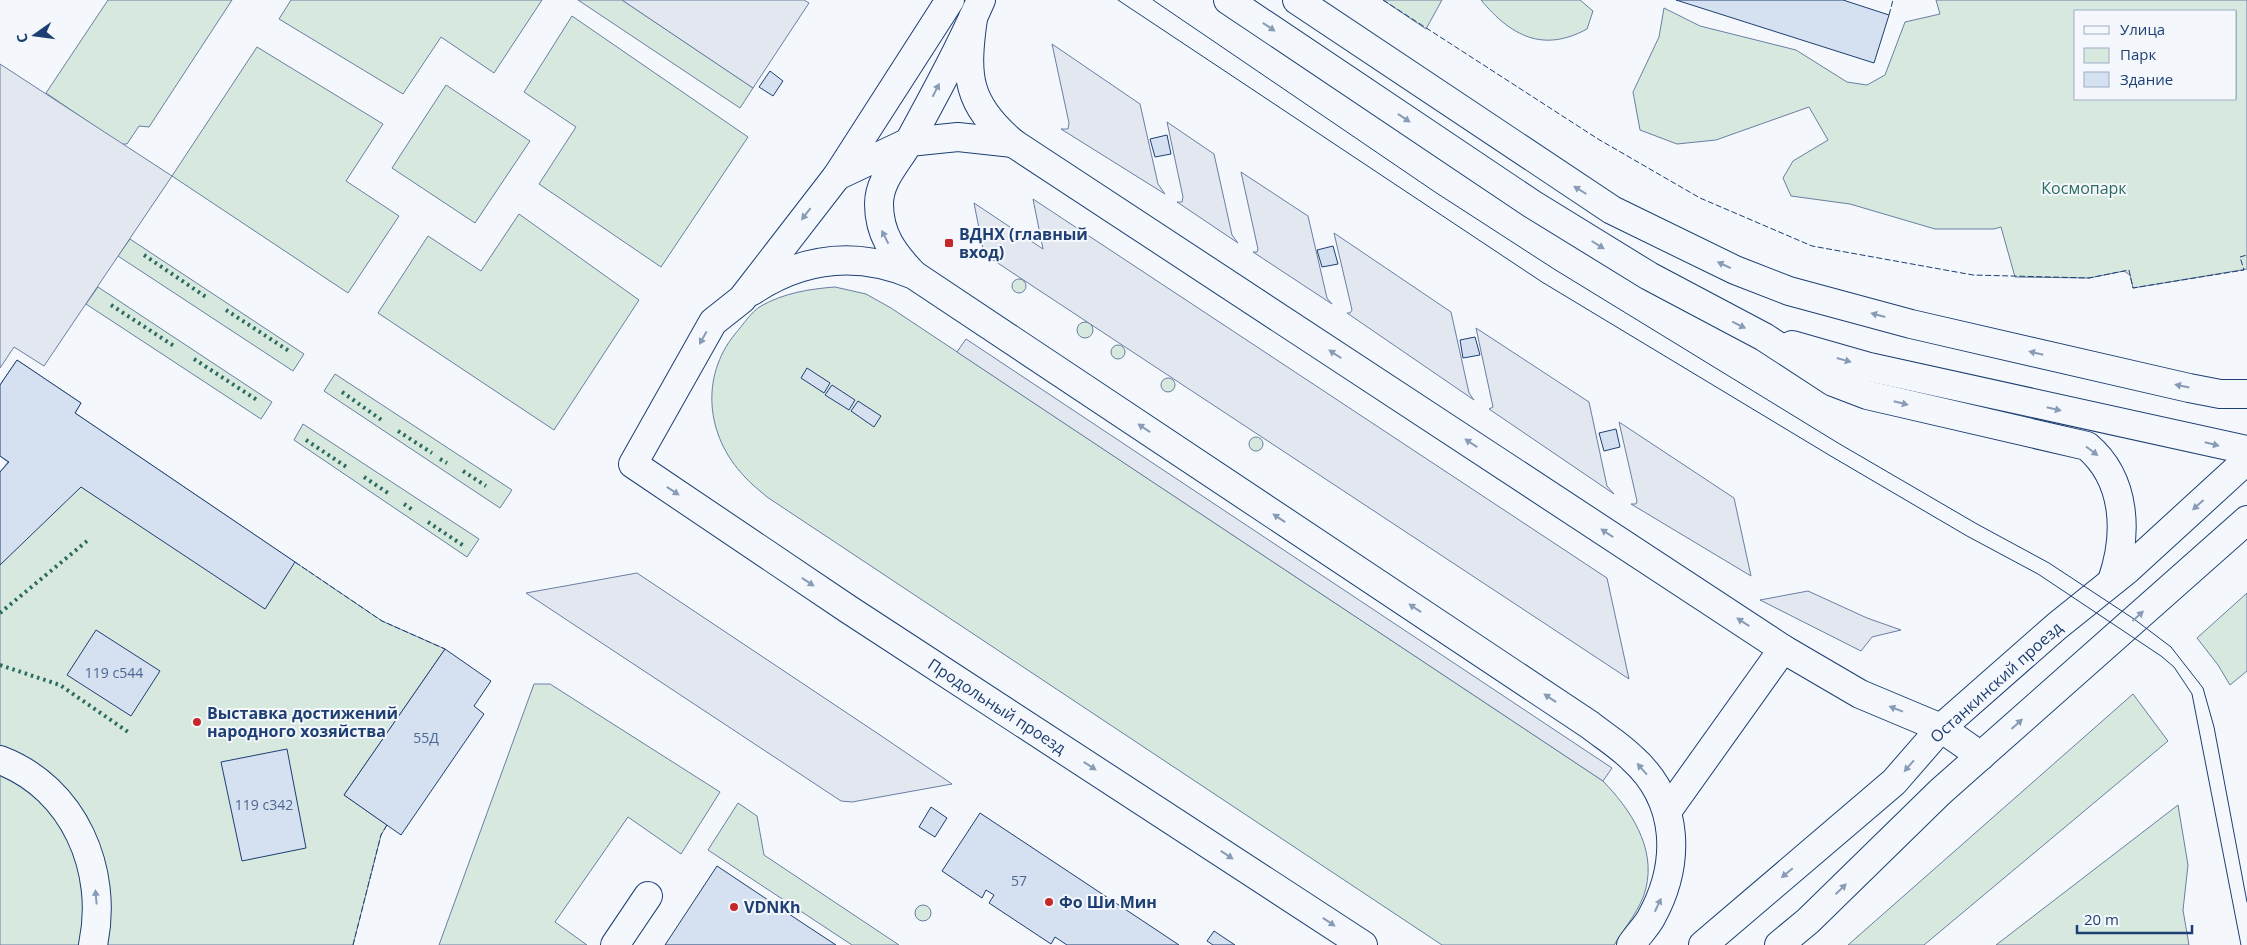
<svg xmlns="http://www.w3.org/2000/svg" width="2247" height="945" font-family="'Open Sans',sans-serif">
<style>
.green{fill:#d7e8df;stroke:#687fa3;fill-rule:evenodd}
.parking{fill:#e3e8f0;stroke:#687fa3}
.building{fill:#d5e0f0;stroke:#1d3f73}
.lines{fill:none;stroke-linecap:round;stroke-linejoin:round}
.minor-casing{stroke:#1d3f73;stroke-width:30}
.minor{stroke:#f4f7fb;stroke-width:28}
.tram{stroke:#1d3f73;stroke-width:1}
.hedge{stroke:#2c6c60;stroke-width:4;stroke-dasharray:2.5 4;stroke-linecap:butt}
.fence{stroke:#1d3f73;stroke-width:1;stroke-dasharray:6 2.5;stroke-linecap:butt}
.oneway{fill:#889bb7}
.poi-dot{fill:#c62828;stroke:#f4f7fb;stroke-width:2}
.labels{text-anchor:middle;stroke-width:4;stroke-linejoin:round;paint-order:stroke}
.number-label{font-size:14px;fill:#4b6792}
.park-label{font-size:16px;fill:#2c6c60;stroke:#f4f7fb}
.poi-label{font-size:16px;font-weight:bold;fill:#1d3f73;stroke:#f4f7fb;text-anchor:start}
.street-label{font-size:16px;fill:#1d3f73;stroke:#f4f7fb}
</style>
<rect width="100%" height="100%" fill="#f4f7fb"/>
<!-- green -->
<g class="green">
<path d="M108,0H232L149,127L139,126L127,144H121L46,93Z"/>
<path d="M291,0H542L494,73L441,37L403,94L279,19Z"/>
<path d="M578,0H622L753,88L740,108Z"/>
<path d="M1383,0H1442L1426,29Z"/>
<path d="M1481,0H1580L1593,11L1587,29C1543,53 1511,36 1481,0Z"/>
<path d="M1936,0H2247V269L2133,288L2130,275L2124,271L2089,278L2015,277L2001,227L1994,229H1935L1850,204L1791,196L1783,178L1793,161L1828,140L1809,107L1716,140L1677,144L1640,130L1633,92L1659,37L1664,8L1700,26L1796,50L1847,82L1867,85L1885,75L1905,22L1940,14ZM2236,11V99H2076V11Z"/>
<path d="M572,16L748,137L661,267L539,184L576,127L524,92Z"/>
<path d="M257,47L383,124L346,181L399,216L348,293L172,176Z"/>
<path d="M446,85L530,141L475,223L392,168Z"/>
<path d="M519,214L639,300L554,430L378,313L428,236L481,271Z"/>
<path d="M130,239L304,354L293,371L118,256Z"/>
<circle cx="1019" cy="286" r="7"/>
<path d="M98,287L272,402L261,419L86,304Z"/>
<path d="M835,287L866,294L891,308L1603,781C1630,809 1656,847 1646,888C1641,909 1625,927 1614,945H1442L767,497C759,490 751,484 744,476C706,436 700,377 735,334C743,325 751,312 761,306C784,293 809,289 835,287Z"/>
<circle cx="1085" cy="330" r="8"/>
<circle cx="1118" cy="352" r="7"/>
<path d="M17,360L81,403L75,413L382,621L445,649L344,795L387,825L381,835L353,945H0V472L8,462L0,456V385Z"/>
<path d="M335,374L512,490L500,508L324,391Z"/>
<circle cx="1168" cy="385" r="7"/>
<path d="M303,424L479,539L467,557L294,440Z"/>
<circle cx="1256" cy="444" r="7"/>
<path d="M2247,593V671L2230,685L2218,665L2197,638Z"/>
<path d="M534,684H550L720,792L681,854L628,817L555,922L587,945H439Z"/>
<path d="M2133,694L2168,741L1924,945H1848Z"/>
<path d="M738,803L757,816L764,855L899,945H852L708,850Z"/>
<path d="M2178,805L2188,865L2183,910L2189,945H1996Z"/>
<circle cx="923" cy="913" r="8"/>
</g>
<!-- parking -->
<g class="parking">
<path d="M622,0H804L809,3L753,88Z"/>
<path d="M1052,44L1140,104L1158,184L1165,194L1061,129H1068L1069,123Z"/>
<path d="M0,64L172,176L44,366L14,347L0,368Z"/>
<path d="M1167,122L1214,154L1232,235L1238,243L1177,202H1182L1183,197Z"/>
<path d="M1241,172L1308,216L1327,298L1332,304L1253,252H1257L1258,249Z"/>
<path d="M1033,199L1607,578L1629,679L984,254L974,203L1043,249Z"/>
<path d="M1334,233L1451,312L1469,393L1474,400L1347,313H1350L1352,310Z"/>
<path d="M1476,328L1589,402L1607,486L1614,494L1489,409L1493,407Z"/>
<path d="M966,339L1612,768L1603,781L957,352Z"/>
<path d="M1619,422L1734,498L1751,576L1631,504H1636L1637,501Z"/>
<path d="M637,573L880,735L952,784L852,802L841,801L526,593Z"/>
<path d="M1808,591L1867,618L1901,630L1872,637L1861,651L1760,600Z"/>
</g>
<!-- building -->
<g class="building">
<path d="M1676,0H1843L1889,15L1874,63Z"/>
<path d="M770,71L783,81L773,96L759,87Z"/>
<path d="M1167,135L1171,154L1155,157L1150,139Z"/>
<path d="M1333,246L1338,264L1322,267L1317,250Z"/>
<path d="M1475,337L1480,355L1463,358L1460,340Z"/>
<path d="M17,360L81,403L75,413L295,562L265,609L81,487L0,565V472L9,462L0,456V385Z"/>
<path d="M807,368L830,383L824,393L801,378Z"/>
<path d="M832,385L855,400L849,410L825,395Z"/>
<path d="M858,401L881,416L874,427L851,411Z"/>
<path d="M1616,429L1620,447L1604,451L1599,433Z"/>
<path d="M96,630L160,671L131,716L67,675Z"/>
<path d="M445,649L491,681L474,706L484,714L401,835L344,795Z"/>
<path d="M287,749L306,848L242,861L221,762Z"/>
<path d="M931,807L947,818L935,837L919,827Z"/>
<path d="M980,813L1161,933L1179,945H1067L1055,937L1051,944L989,903L994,895L986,890L982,898L942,871Z"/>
<path d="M717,866L804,924L836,945H665Z"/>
<path d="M1214,931L1235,945H1213L1207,941Z"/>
</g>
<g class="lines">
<defs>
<g id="minor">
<path d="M950,0L837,176L742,299L713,322L633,464L848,609L1363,945"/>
<path d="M1228,0L1532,204L1649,276L1764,337L1833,382L1867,395L2087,446C2127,480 2128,535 2112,581"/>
<path d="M1297,0L1612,210L1735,270L1789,291L1911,324L2189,388L2220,394H2247"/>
<path d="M973,18C965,76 966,103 1013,143L1783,649L1860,694L1941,728L1981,756"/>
<path d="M837,176L909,142L958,137L1013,143"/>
<path d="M913,274C893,253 879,234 879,204C879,179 899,161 910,140C935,94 960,48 981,0"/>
<path d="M752,291C803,257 857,251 914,275L1590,725C1604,736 1620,746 1632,758C1680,801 1681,864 1651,918C1646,927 1637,936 1631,945"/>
<path d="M1792,345L1869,367L2247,450"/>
<path d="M0,760C74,788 109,870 93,945"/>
<path d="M1668,810L1783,649"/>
<path d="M615,945L648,896"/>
<path d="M1703,945L1894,782L1941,728L2057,626L2128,569L2247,460"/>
<path d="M1779,945L1808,921L1940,792L2247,520"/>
</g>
</defs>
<!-- minor casing -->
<use href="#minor" class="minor-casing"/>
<!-- minor -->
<use href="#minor" class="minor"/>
<!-- tram -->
<g class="tram">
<path d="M1118,0L1542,282L1829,455L1967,536L2038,574L2161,656L2174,667L2192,694L2241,945"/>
<path d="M1153,0L1435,192L1554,269L1838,443L1977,524L2049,563L2134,619L2171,647L2203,688L2214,727L2247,902"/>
</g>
<!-- hedge -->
<g class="hedge">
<path d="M144,255L206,297"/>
<path d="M111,305L174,346"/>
<path d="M226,310L289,351"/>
<path d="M194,359L257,400"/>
<path d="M342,392L383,421"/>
<path d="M398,431L432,453"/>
<path d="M306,440L348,468"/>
<path d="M440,459L447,463"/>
<path d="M463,471L486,486"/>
<path d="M364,477L388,493"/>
<path d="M404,504L414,511"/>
<path d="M428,522L464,546"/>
<path d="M0,613L87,541"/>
<path d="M0,665L60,685L131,734"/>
</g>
<!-- fence -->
<g class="fence">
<path d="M1383,0L1598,139L1700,198L1812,246L1973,275L2089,278L2129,270L2133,288L2244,270L2240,257L2247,255"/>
<path d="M1889,15L1893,0"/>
<path d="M295,562L382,621L445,649"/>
<path d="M353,945L381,835L387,825"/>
</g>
</g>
<!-- one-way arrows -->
<defs><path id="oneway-solid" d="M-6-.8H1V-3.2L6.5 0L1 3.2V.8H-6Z" transform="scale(1.25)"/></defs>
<g class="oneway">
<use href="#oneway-solid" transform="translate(1269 27) rotate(34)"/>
<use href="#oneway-solid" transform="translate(936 90) rotate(-63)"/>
<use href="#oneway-solid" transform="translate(1404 118) rotate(34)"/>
<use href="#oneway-solid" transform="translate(1580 190) rotate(-148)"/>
<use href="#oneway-solid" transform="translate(806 214) rotate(128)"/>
<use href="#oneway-solid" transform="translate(885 237) rotate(-117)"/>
<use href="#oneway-solid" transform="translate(1598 245) rotate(32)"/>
<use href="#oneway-solid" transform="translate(1724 265) rotate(-155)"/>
<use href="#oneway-solid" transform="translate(1878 315) rotate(-165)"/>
<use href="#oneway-solid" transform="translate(1739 325) rotate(26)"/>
<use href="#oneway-solid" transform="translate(703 338) rotate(119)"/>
<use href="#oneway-solid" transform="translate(2036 353) rotate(-167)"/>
<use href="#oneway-solid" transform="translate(1335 354) rotate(-147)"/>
<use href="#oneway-solid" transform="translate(1844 360) rotate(16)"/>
<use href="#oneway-solid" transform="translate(2182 386) rotate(-168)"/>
<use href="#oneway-solid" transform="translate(1901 403) rotate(14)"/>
<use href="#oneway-solid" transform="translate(2054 409) rotate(13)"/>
<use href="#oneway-solid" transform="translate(1144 428) rotate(-146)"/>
<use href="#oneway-solid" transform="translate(1471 443) rotate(-147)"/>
<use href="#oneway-solid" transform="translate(2212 444) rotate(14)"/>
<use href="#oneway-solid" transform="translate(2092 451) rotate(37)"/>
<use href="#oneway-solid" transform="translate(673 491) rotate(34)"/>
<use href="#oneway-solid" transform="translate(2198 505) rotate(138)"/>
<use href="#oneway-solid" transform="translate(1279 518) rotate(-146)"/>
<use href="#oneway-solid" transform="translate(1607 533) rotate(-147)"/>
<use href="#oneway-solid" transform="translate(808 582) rotate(34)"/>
<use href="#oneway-solid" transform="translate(1415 608) rotate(-146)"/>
<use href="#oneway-solid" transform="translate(2138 616) rotate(-42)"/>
<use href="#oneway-solid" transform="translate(1743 622) rotate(-147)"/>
<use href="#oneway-solid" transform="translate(1550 698) rotate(-146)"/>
<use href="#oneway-solid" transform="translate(1896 709) rotate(-159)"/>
<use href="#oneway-solid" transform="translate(2017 724) rotate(-42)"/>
<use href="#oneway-solid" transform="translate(1090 766) rotate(33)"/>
<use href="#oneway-solid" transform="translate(1909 766) rotate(131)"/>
<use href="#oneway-solid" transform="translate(1642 769) rotate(-131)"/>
<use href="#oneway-solid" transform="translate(1227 855) rotate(33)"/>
<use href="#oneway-solid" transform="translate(1787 873) rotate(140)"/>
<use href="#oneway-solid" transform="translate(1841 889) rotate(-44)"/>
<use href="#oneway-solid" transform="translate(96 897) rotate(-95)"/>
<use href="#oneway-solid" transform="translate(1658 905) rotate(-65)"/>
<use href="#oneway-solid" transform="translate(1329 922) rotate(34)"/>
</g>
<!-- markers -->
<g class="poi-dot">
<rect x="944" y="238" width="10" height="10" rx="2.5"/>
<circle cx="197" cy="722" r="5"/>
<circle cx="1049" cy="902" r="5"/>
<circle cx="734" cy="907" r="5"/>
</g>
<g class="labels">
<!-- number labels -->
<g class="number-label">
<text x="114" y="678">119 с544</text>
<text x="426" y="743">55Д</text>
<text x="264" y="810">119 с342</text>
<text x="1019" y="886">57</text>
</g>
<!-- park labels -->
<g class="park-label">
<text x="2084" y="194">Космопарк</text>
</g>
<!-- poi labels -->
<g class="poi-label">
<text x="959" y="240">ВДНХ (главный<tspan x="959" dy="18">вход)</tspan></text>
<text x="207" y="719">Выставка достижений<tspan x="207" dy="18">народного хозяйства</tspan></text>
<text x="1059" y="908">Фо Ши Мин</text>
<text x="744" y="913">VDNKh</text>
</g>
<!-- street labels -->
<g class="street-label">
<text transform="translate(1996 682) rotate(-42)" y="6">Останкинский проезд</text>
<text transform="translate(997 706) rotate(33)" y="6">Продольный проезд</text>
</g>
</g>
<!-- legend -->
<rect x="2074" y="10" width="162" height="90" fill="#f4f7fb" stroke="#9eadc5"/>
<rect x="2084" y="26" width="25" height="8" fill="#f4f7fb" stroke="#9eadc5"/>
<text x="2120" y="35" font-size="15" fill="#1d3f73">Улица</text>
<rect x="2084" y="48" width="25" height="15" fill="#d7e8df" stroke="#9eadc5"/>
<text x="2120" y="60" font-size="15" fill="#1d3f73">Парк</text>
<rect x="2084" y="72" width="25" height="15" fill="#d5e0f0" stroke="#9eadc5"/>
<text x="2120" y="85" font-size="15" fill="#1d3f73">Здание</text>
<!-- north arrow -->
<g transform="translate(35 35) rotate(256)" stroke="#f4f7fb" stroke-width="4" paint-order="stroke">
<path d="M0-4L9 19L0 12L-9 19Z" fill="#1d3f73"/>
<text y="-8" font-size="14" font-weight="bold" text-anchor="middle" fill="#1d3f73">С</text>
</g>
<!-- scale -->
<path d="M2077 925v8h115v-8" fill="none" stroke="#1d3f73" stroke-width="2.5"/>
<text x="2084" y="925" font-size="15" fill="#1d3f73" stroke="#f4f7fb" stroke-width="4" paint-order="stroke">20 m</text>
</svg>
